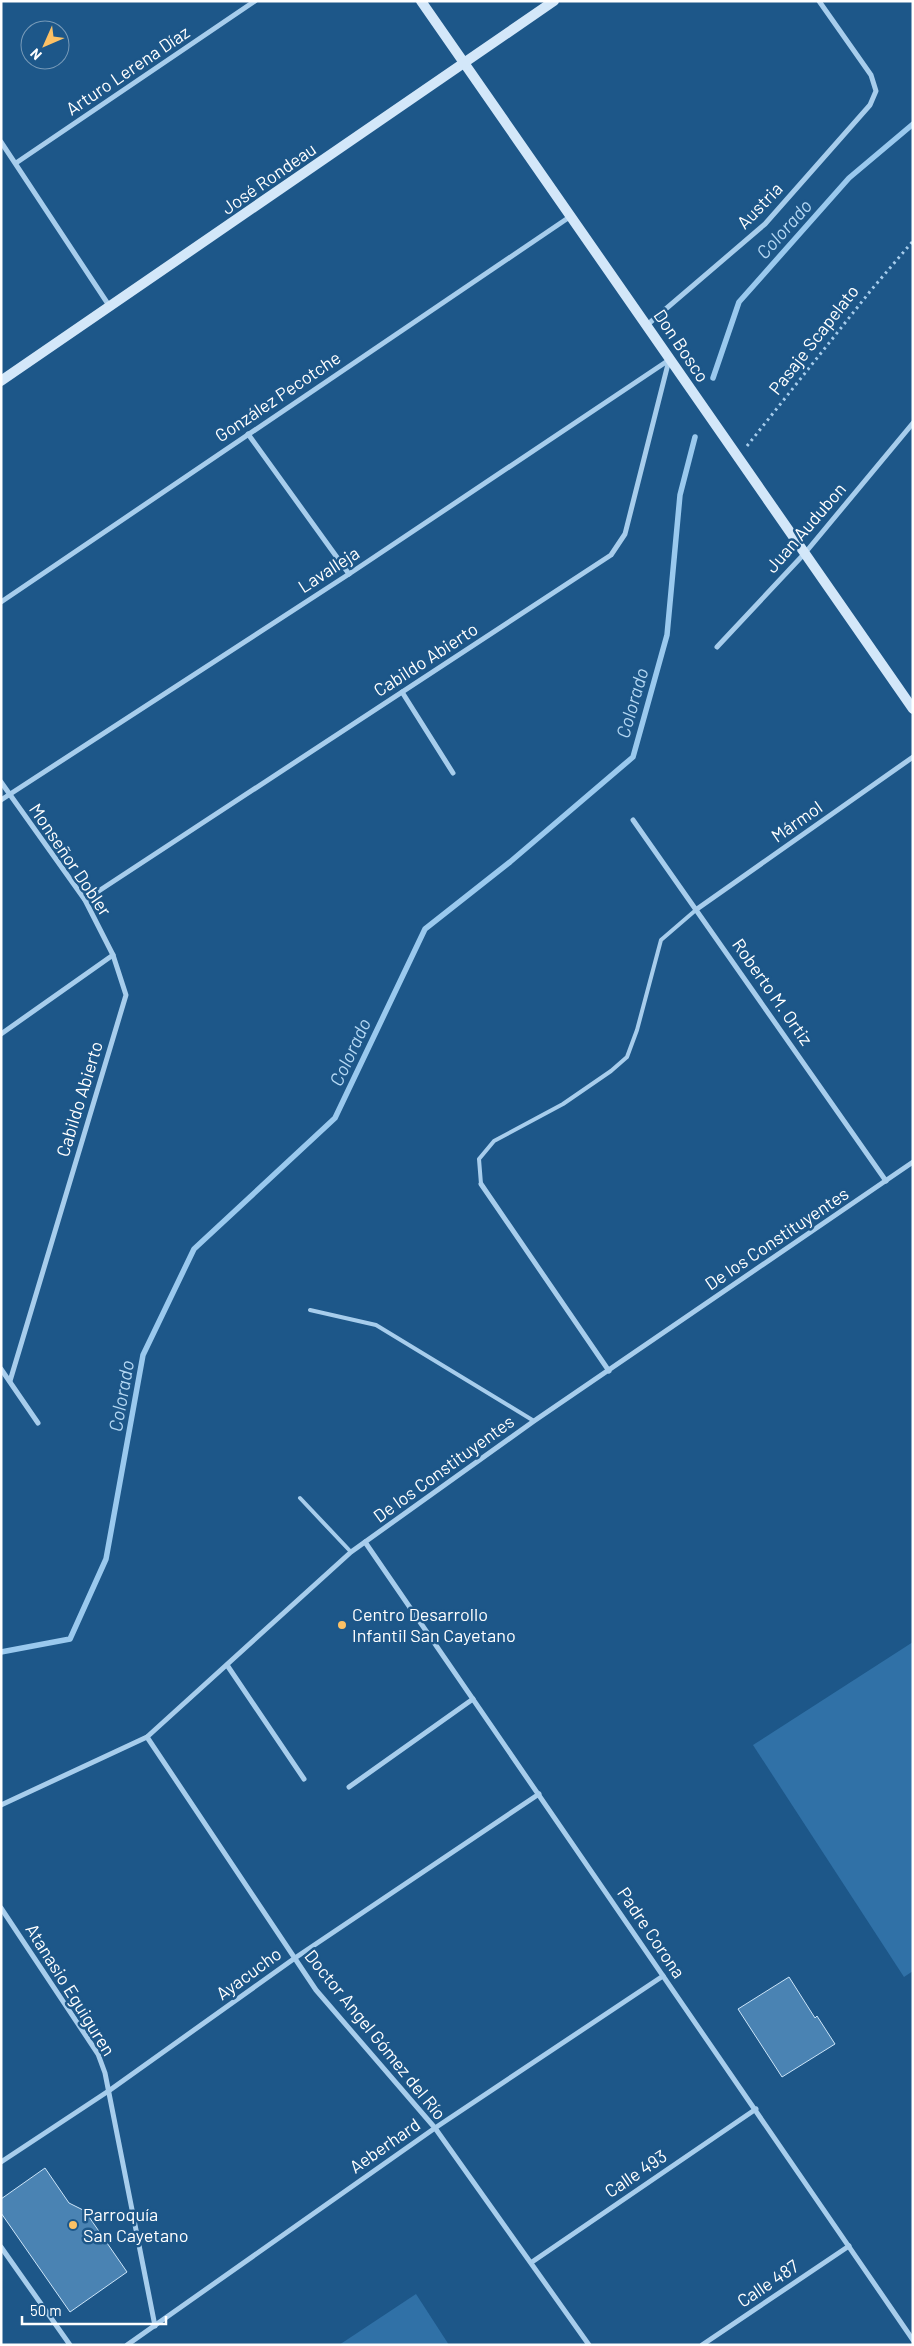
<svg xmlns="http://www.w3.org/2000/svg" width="914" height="2346" font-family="Barlow,sans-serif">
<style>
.green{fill:#3071a7}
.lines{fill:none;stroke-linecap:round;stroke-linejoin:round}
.stream{stroke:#9ac9ee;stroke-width:5.5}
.building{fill:#4a83b3;stroke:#cce5f9}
.path{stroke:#a7cdec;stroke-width:3;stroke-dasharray:2.5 4;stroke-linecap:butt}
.lane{stroke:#a7cdec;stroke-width:4}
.street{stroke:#a7cdec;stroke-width:5}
.secondary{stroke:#d3e7f9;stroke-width:10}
.poi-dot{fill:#fcc165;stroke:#1d5789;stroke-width:2}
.labels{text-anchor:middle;stroke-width:5;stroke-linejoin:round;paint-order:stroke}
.street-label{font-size:18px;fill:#fff;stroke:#1d5789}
.poi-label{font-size:18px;fill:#fff;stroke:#1d5789;text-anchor:start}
.water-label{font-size:19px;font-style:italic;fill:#b3d7f3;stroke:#1d5789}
</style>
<rect width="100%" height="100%" fill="#1d5789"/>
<!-- green -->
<g class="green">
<path d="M913,1642V1971L904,1977L753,1745Z"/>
<path d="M416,2294L449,2345H339Z"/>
</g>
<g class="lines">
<!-- stream -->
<g class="stream">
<path d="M713,378L739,302L849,178L913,124"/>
<path d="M1,1652L70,1639L106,1559L143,1355L194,1249L335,1118L425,929L510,862L633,757L667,635L680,495L695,437"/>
</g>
</g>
<!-- building -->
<g class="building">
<path d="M789,1977L815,2018L817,2016L835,2044L782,2077L738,2009Z"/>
<path d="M45,2168L69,2203L85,2211L127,2272L70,2312L1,2213V2199Z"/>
</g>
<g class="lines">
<!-- path -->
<path class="path" d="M747,446L872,289L913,241"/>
<!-- lane -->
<g class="lane">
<path d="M481,1184L479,1159L494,1141L563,1104L611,1071L627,1057L637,1030L661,940L697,909"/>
<path d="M310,1310L376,1325L534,1421"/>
<path d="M300,1498L351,1552"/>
</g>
<!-- street -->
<g class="street">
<path d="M1,142L110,307"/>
<path d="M16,163L255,1"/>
<path d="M647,325L765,224L870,105L876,91L871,75L819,1"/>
<path d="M248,434L349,574"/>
<path d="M1,602L571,216"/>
<path d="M717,647L805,553L913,423"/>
<path d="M402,692L453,773"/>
<path d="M1,782L85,900L113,955L126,995L10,1381"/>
<path d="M1,800L349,574L669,360"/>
<path d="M633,820L886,1181"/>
<path d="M85,900L611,555L625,534L669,360"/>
<path d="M697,909L913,757"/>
<path d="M1,1034L113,955"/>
<path d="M481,1184L609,1371"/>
<path d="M1,1369L38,1423"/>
<path d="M365,1542L913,2340"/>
<path d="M227,1665L304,1779"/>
<path d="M147,1737L316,1990L435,2128L589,2345"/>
<path d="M349,1787L473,1699"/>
<path d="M1,1805L147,1737L351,1552L534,1421L913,1162"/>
<path d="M1,1908L98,2054L105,2073L155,2326"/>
<path d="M1,2162L110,2090L295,1958L539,1794"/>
<path d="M1,2247L70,2345"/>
<path d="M532,2262L756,2109"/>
<path d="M127,2345L435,2128L663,1976"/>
<path d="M702,2345L849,2246"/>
</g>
<!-- secondary -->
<g class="secondary">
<path d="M421,1L913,709"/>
<path d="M1,381L554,1"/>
</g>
</g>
<!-- markers -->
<g class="poi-dot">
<circle cx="342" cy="1625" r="5"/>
<circle cx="73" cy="2225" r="5"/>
</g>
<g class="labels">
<!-- street labels -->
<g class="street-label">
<text transform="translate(128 71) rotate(-34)" y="6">Arturo Lerena Díaz</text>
<text transform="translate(269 179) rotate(-35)" y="6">José Rondeau</text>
<text transform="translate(760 206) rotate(-46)" y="6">Austria</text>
<text transform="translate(814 340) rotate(-52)" y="6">Pasaje Scapelato</text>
<text transform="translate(681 346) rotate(56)" y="6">Don Bosco</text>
<text transform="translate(278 397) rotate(-34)" y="6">González Pecotche</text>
<text transform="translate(806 528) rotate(-49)" y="6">Juan Audubon</text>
<text transform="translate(329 570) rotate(-33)" y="6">Lavalleja</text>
<text transform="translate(426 660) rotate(-33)" y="6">Cabildo Abierto</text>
<text transform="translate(797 822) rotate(-35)" y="6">Mármol</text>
<text transform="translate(70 860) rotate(56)" y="6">Monseñor Dobler</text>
<text transform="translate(772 992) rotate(55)" y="6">Roberto M. Ortiz</text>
<text transform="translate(80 1099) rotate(-73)" y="6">Cabildo Abierto</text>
<text transform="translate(777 1239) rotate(-34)" y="6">De los Constituyentes</text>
<text transform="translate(444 1469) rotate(-36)" y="6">De los Constituyentes</text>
<text transform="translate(651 1933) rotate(56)" y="6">Padre Corona</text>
<text transform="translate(249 1974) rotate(-36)" y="6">Ayacucho</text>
<text transform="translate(70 1990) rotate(58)" y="6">Atanasio Eguiguren</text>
<text transform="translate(375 2035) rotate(51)" y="6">Doctor Angel Gómez del Río</text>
<text transform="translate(385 2146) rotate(-35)" y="6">Aeberhard</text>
<text transform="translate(636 2174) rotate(-34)" y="6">Calle 493</text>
<text transform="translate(768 2284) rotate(-34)" y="6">Calle 487</text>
</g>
<!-- poi labels -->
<g class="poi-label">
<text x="352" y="1621">Centro Desarrollo<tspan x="352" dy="21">Infantil San Cayetano</tspan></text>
<text x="83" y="2221">Parroquía<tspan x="83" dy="21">San Cayetano</tspan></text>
</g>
<!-- water labels -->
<g class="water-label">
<text transform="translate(784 229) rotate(-48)" y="7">Colorado</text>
<text transform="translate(632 703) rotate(-74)" y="7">Colorado</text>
<text transform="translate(350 1052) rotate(-65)" y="7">Colorado</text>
<text transform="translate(121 1396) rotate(-80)" y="7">Colorado</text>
</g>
</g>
<!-- border -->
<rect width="914" height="2346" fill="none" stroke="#ffffff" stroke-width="5"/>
<!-- north arrow -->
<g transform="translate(45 45) rotate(225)"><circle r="24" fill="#1d5789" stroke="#779ab8"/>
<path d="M0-4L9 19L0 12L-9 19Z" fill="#fcc165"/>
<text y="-8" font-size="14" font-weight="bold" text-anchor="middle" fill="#ffffff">N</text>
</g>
<!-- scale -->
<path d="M22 2316v8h144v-8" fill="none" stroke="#ffffff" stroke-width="2.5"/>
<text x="30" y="2316" font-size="15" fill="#ffffff" stroke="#1d5789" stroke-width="4" paint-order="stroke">50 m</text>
</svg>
